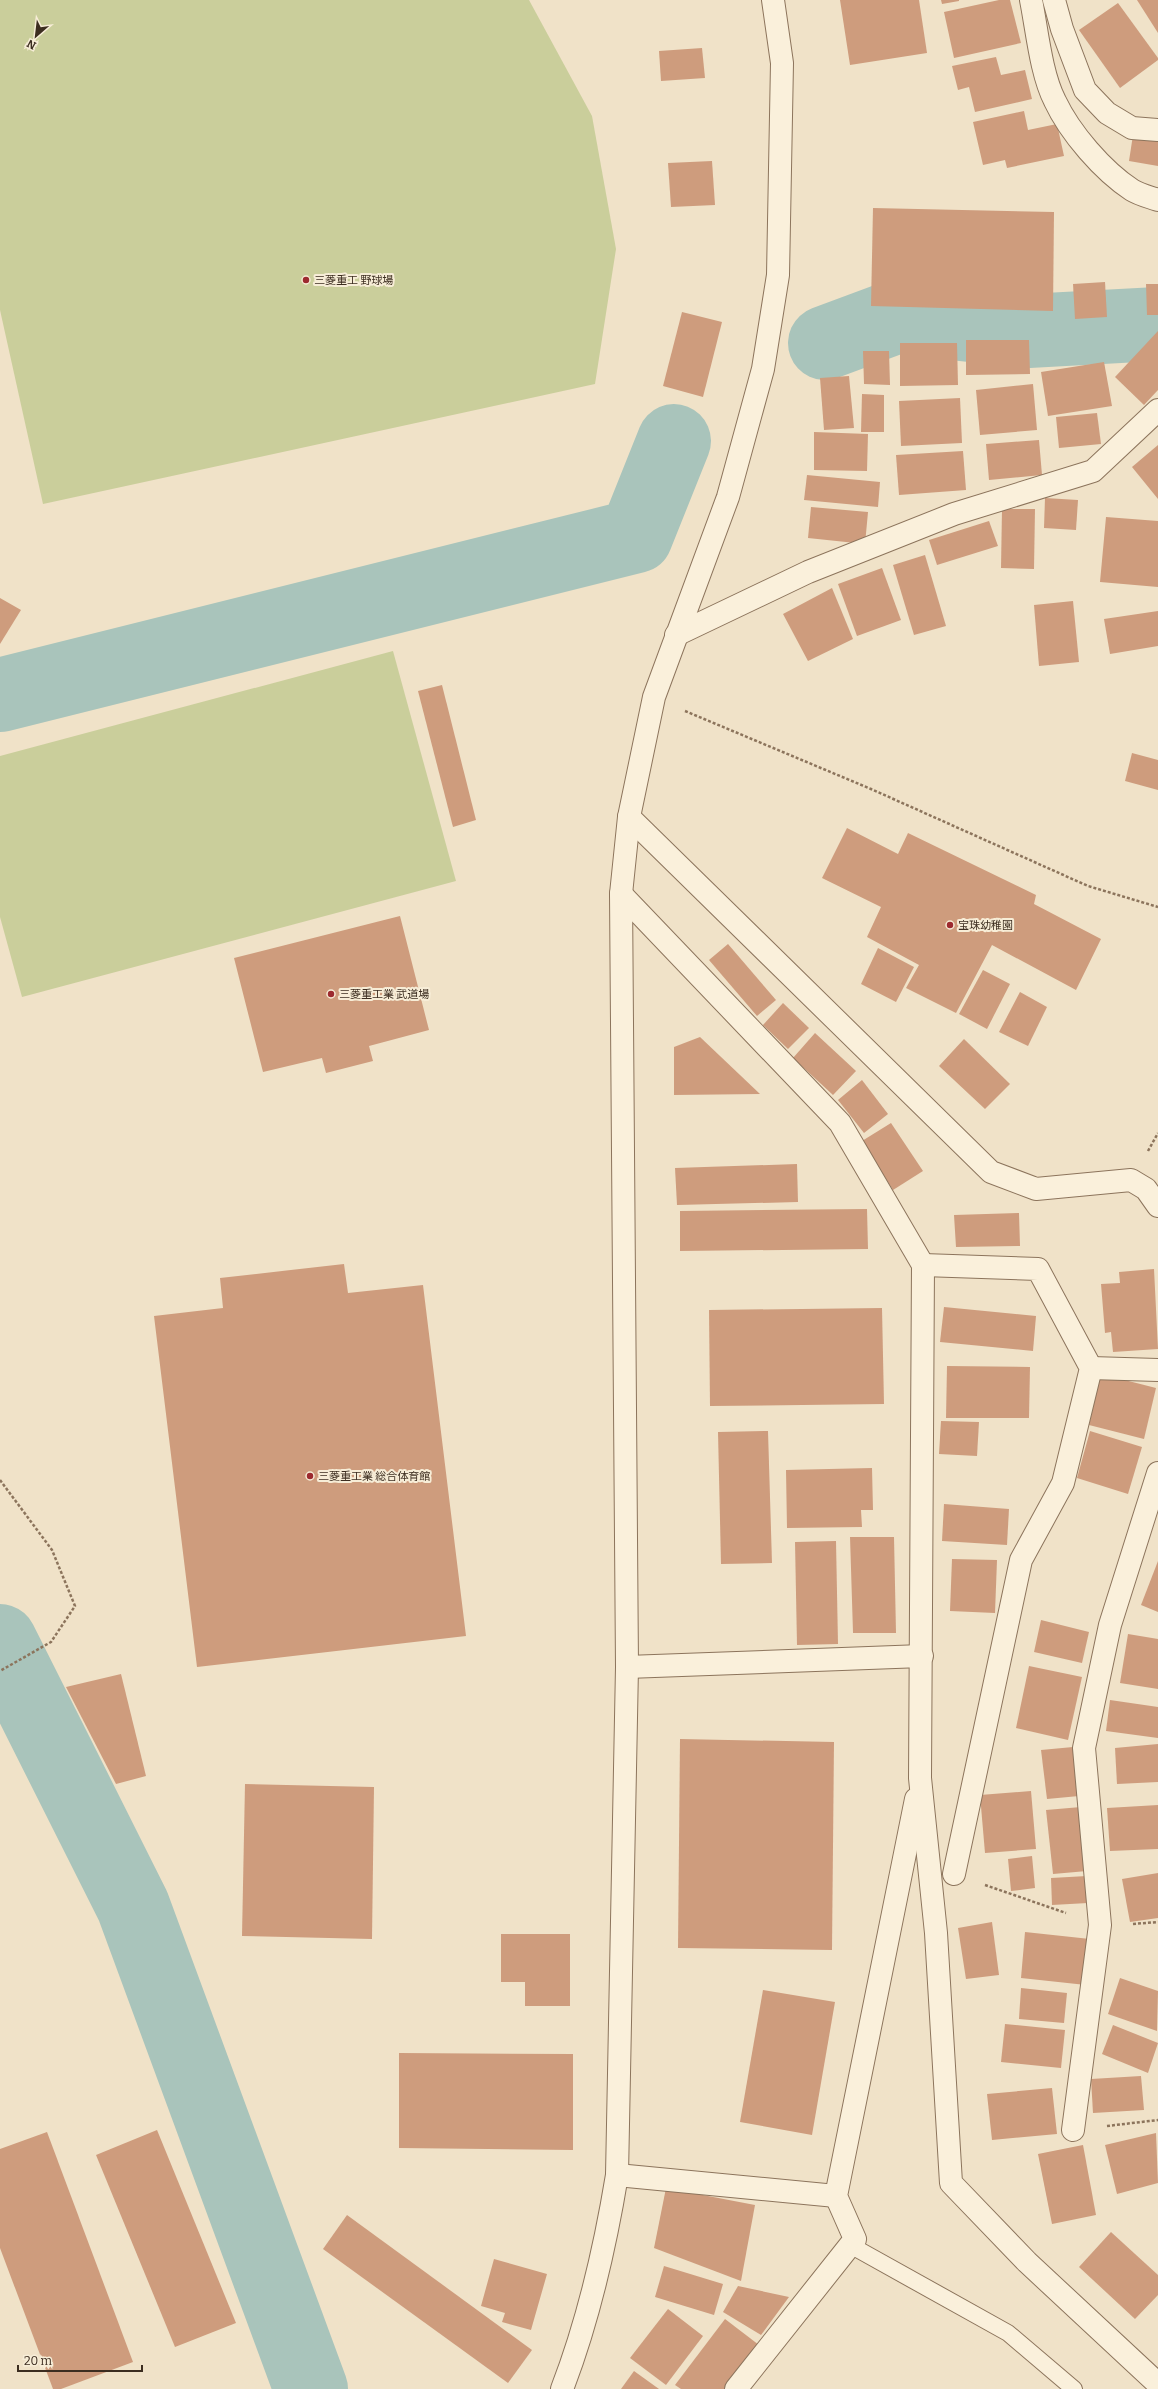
<svg xmlns="http://www.w3.org/2000/svg" width="1158" height="2389" font-family="Bitter,'Noto Sans JP',serif">
<style>
.green{fill:#cace9b}
.lines{fill:none;stroke-linecap:round;stroke-linejoin:round}
.river{stroke:#a9c4bb;stroke-width:74}
.building{fill:#ce9c7d}
.service-casing{stroke:#8c745c;stroke-width:18}
.minor-casing{stroke:#8c745c;stroke-width:24}
.tertiary-casing{stroke:#8c745c;stroke-width:24}
.path{stroke:#8c745c;stroke-width:2.5;stroke-dasharray:3 2;stroke-linecap:butt}
.service{stroke:#faf0db;stroke-width:16}
.minor{stroke:#faf0db;stroke-width:22}
.tertiary{stroke:#faf0db;stroke-width:22}
.poi-dot{fill:#9d2a2f;stroke:#f7edd7;stroke-width:1.5}
.labels{text-anchor:middle;stroke-width:4;stroke-linejoin:round;paint-order:stroke}
.poi-label{font-size:11px;fill:#3c2d20;stroke:#f7edd7;text-anchor:start}
</style>
<rect width="100%" height="100%" fill="#f0e2c8"/>
<!-- green -->
<g class="green">
<path d="M0,0H529L592,116L616,249L595,384L43,504L0,310Z"/>
<path d="M393,651L456,881L22,997L0,917V756Z"/>
</g>
<g class="lines">
<!-- river -->
<g class="river">
<path d="M825,343L895,317L1028,331L1158,324"/>
<path d="M0,695L636,536L674,441"/>
<path d="M0,1641L133,1906L311,2389"/>
</g>
</g>
<!-- building -->
<g class="building">
<path d="M840,0H919L927,53L850,65Z"/>
<path d="M941,0H959V1L942,4Z"/>
<path d="M999,0H1010L1021,43L954,58L944,12Z"/>
<path d="M1137,0H1158V33Z"/>
<path d="M1118,3L1158,58V60L1120,88L1079,30Z"/>
<path d="M702,48L705,78L661,81L659,51Z"/>
<path d="M996,57L1001,75L1025,70L1032,99L975,112L969,87L958,90L952,66Z"/>
<path d="M1024,111L1028,130L1057,124L1064,156L1007,168L1005,160L983,165L973,122Z"/>
<path d="M1133,135L1158,140V166L1129,161Z"/>
<path d="M712,161L715,205L671,207L668,163Z"/>
<path d="M873,208L1054,212L1053,311L871,306Z"/>
<path d="M1105,282L1107,317L1075,319L1073,284Z"/>
<path d="M1146,284H1158V315H1147Z"/>
<path d="M682,312L722,322L703,397L663,386Z"/>
<path d="M1158,331V390L1144,405L1115,377Z"/>
<path d="M966,340H1029L1030,374L966,375Z"/>
<path d="M900,343H957L958,385L900,386Z"/>
<path d="M863,351H889L890,385L864,384Z"/>
<path d="M1104,362L1112,406L1048,416L1041,372Z"/>
<path d="M849,376L854,428L824,430L820,378Z"/>
<path d="M1033,384L1037,430L980,435L976,390Z"/>
<path d="M862,394L884,395V432H861Z"/>
<path d="M960,398L962,443L901,446L899,401Z"/>
<path d="M1097,413L1101,444L1059,448L1056,417Z"/>
<path d="M814,432L868,434L867,471L814,470Z"/>
<path d="M1039,440L1042,475L989,480L986,444Z"/>
<path d="M1158,445V499L1132,467Z"/>
<path d="M963,451L966,490L899,495L896,455Z"/>
<path d="M807,475L880,482L878,507L804,500Z"/>
<path d="M1045,498L1078,500L1076,530L1044,528Z"/>
<path d="M811,507L868,512L865,544L808,538Z"/>
<path d="M1002,509H1035L1034,569L1001,568Z"/>
<path d="M1106,517L1158,521V587L1100,582Z"/>
<path d="M989,521L998,546L937,565L929,540Z"/>
<path d="M925,555L946,626L914,635L893,565Z"/>
<path d="M882,568L901,620L857,636L838,584Z"/>
<path d="M832,588L853,639L808,661L783,614Z"/>
<path d="M0,598L21,610L0,644Z"/>
<path d="M1073,601L1079,662L1039,666L1034,605Z"/>
<path d="M1158,611V646L1110,654L1104,619Z"/>
<path d="M442,685L476,820L453,827L418,691Z"/>
<path d="M1132,753L1158,760V790L1125,781Z"/>
<path d="M847,828L898,854L908,833L1036,895L1034,904L1101,939L1076,990L992,945L956,1013L906,988L919,965L867,937L881,907L822,878Z"/>
<path d="M400,916L429,1030L369,1046L373,1061L326,1073L322,1058L263,1072L234,958Z"/>
<path d="M728,944L776,1000L757,1016L709,960Z"/>
<path d="M878,948L914,967L896,1002L861,984Z"/>
<path d="M983,970L1010,984L987,1029L959,1014Z"/>
<path d="M1020,992L1047,1007L1028,1046L999,1032Z"/>
<path d="M783,1003L809,1028L788,1049L763,1025Z"/>
<path d="M815,1033L856,1071L833,1095L793,1058Z"/>
<path d="M700,1037L760,1094L674,1095V1047Z"/>
<path d="M964,1039L1010,1084L985,1109L939,1066Z"/>
<path d="M862,1080L888,1114L864,1133L838,1100Z"/>
<path d="M891,1123L923,1171L893,1190L862,1141Z"/>
<path d="M797,1164L798,1202L677,1205L675,1168Z"/>
<path d="M867,1209L868,1249L680,1251V1211Z"/>
<path d="M1019,1213L1020,1246L956,1247L954,1215Z"/>
<path d="M344,1264L348,1293L423,1285L466,1636L197,1667L154,1316L223,1308L220,1278Z"/>
<path d="M1154,1269L1158,1349L1113,1352L1111,1332L1105,1333L1101,1284L1120,1283L1119,1272Z"/>
<path d="M944,1307L1036,1316L1033,1351L940,1342Z"/>
<path d="M882,1308L884,1404L710,1406L709,1310Z"/>
<path d="M947,1366L1030,1367L1029,1418H946Z"/>
<path d="M1101,1374L1156,1388L1144,1439L1089,1425Z"/>
<path d="M941,1421L979,1422L977,1456L939,1454Z"/>
<path d="M768,1431L772,1563L721,1564L718,1432Z"/>
<path d="M1090,1431L1142,1447L1128,1494L1077,1478Z"/>
<path d="M872,1468L873,1510H861L862,1527L787,1528L786,1470Z"/>
<path d="M944,1504L1009,1509L1007,1545L942,1541Z"/>
<path d="M850,1537H894L896,1633H853Z"/>
<path d="M836,1541L838,1644L797,1645L795,1542Z"/>
<path d="M952,1559L997,1560L995,1613L950,1611Z"/>
<path d="M1158,1561V1612L1141,1605Z"/>
<path d="M1041,1620L1089,1632L1082,1663L1034,1652Z"/>
<path d="M1128,1634L1158,1639V1689L1120,1683Z"/>
<path d="M1029,1666L1082,1677L1068,1740L1016,1728Z"/>
<path d="M121,1674L146,1776L116,1784L66,1687Z"/>
<path d="M1110,1700L1158,1707V1738L1106,1731Z"/>
<path d="M680,1739L834,1742L832,1950L678,1948Z"/>
<path d="M1158,1744V1782L1117,1784L1115,1748Z"/>
<path d="M1073,1747L1079,1796L1047,1799L1041,1750Z"/>
<path d="M245,1784L374,1787L372,1939L242,1936Z"/>
<path d="M1031,1791L1036,1849L985,1853L980,1795Z"/>
<path d="M1158,1805V1849L1110,1851L1107,1808Z"/>
<path d="M1081,1807L1087,1871L1053,1874L1046,1810Z"/>
<path d="M1032,1856L1035,1888L1011,1891L1008,1859Z"/>
<path d="M1158,1873V1918L1130,1922L1122,1879Z"/>
<path d="M1087,1876L1088,1903L1052,1905L1051,1878Z"/>
<path d="M992,1922L999,1975L966,1979L958,1928Z"/>
<path d="M1025,1932L1090,1939L1086,1985L1021,1978Z"/>
<path d="M501,1934H570V2006H525V1982H501Z"/>
<path d="M1120,1978L1158,1991L1157,2031L1108,2014Z"/>
<path d="M1021,1988L1067,1993L1064,2023L1019,2019Z"/>
<path d="M763,1990L835,2002L812,2135L740,2122Z"/>
<path d="M1005,2024L1065,2030L1061,2068L1001,2062Z"/>
<path d="M1113,2025L1158,2043L1148,2073L1102,2054Z"/>
<path d="M399,2053L573,2054V2150L399,2148Z"/>
<path d="M1141,2076L1144,2110L1093,2113L1091,2079Z"/>
<path d="M1052,2088L1057,2134L992,2140L987,2094Z"/>
<path d="M157,2130L236,2323L175,2347L96,2155Z"/>
<path d="M47,2132L133,2362L61,2389H53L0,2248V2149Z"/>
<path d="M1156,2133L1158,2183L1117,2194L1105,2145Z"/>
<path d="M1083,2145L1096,2215L1052,2224L1038,2154Z"/>
<path d="M666,2188L755,2205L741,2281L654,2248Z"/>
<path d="M347,2215L532,2350L508,2383L323,2249Z"/>
<path d="M1111,2232L1158,2275V2295L1135,2319L1079,2267Z"/>
<path d="M494,2259L547,2274L531,2330L502,2322L505,2313L481,2306Z"/>
<path d="M664,2266L723,2284L714,2315L655,2297Z"/>
<path d="M738,2286L789,2297L761,2335L723,2312Z"/>
<path d="M668,2309L703,2336L666,2385L630,2358Z"/>
<path d="M725,2319L759,2345L725,2389H681L675,2385Z"/>
<path d="M634,2371L659,2389H621Z"/>
</g>
<g class="lines">
<defs>
<path id="service" d="M850,2245L1008,2333L1074,2389"/>
<g id="minor">
<path d="M1031,0C1037,30 1041,74 1055,101C1070,133 1103,171 1132,190C1140,195 1150,197 1158,200"/>
<path d="M1054,0L1062,29L1085,90L1107,113L1132,128L1158,130"/>
<path d="M676,635L808,572L954,514L1093,471L1158,410"/>
<path d="M629,817L991,1172L1036,1189L1131,1180L1146,1189L1158,1206"/>
<path d="M621,894L840,1123L923,1265L920,1778L936,1933L951,2183L1027,2262L1158,2384"/>
<path d="M923,1265L1038,1269L1091,1368L1063,1483L1021,1560L954,1874"/>
<path d="M1091,1368L1158,1370"/>
<path d="M627,1667L922,1656"/>
<path d="M1073,2130L1100,1925L1084,1748L1110,1625L1158,1473"/>
<path d="M617,2175L836,2196"/>
<path d="M736,2389L855,2239L836,2196L916,1799"/>
</g>
<path id="tertiary" d="M562,2389C589,2319 605,2248 617,2175L627,1667L621,894L629,817L654,697L728,497L763,369L778,275L782,63L773,0"/>
</defs>
<!-- service casing -->
<use href="#service" class="service-casing"/>
<!-- minor casing -->
<use href="#minor" class="minor-casing"/>
<!-- tertiary casing -->
<use href="#tertiary" class="tertiary-casing"/>
<!-- path -->
<g class="path">
<path d="M685,711L871,789L1088,886L1158,907"/>
<path d="M1148,1151L1158,1133"/>
<path d="M0,1480L52,1550L75,1606L51,1642L0,1671"/>
<path d="M985,1885L1066,1913"/>
<path d="M1133,1924L1158,1922"/>
<path d="M1107,2126L1158,2120"/>
</g>
<!-- service -->
<use href="#service" class="service"/>
<!-- minor -->
<use href="#minor" class="minor"/>
<!-- tertiary -->
<use href="#tertiary" class="tertiary"/>
</g>
<!-- markers -->
<g class="poi-dot">
<circle cx="306" cy="280" r="4"/>
<circle cx="950" cy="925" r="4"/>
<circle cx="331" cy="994" r="4"/>
<circle cx="310" cy="1476" r="4"/>
</g>
<g class="labels">
<!-- poi labels -->
<g class="poi-label">
<text x="314" y="284">三菱重工 野球場</text>
<text x="958" y="929">宝珠幼稚園</text>
<text x="339" y="998">三菱重工業 武道場</text>
<text x="318" y="1480">三菱重工業 総合体育館</text>
</g>
</g>
<!-- north arrow -->
<g transform="translate(36 36) rotate(208)" stroke="#f7edd7" stroke-width="3" paint-order="stroke">
<path d="M0-3L7 15L0 10L-7 15Z" fill="#3c2d20"/>
<text y="-6" font-size="11" font-weight="bold" text-anchor="middle" fill="#3c2d20">N</text>
</g>
<!-- scale -->
<path d="M18 2365v6h124v-6" fill="none" stroke="#3c2d20" stroke-width="2"/>
<text x="24" y="2365" font-size="12" fill="#3c2d20" stroke="#f7edd7" stroke-width="3" paint-order="stroke">20 m</text>
</svg>
